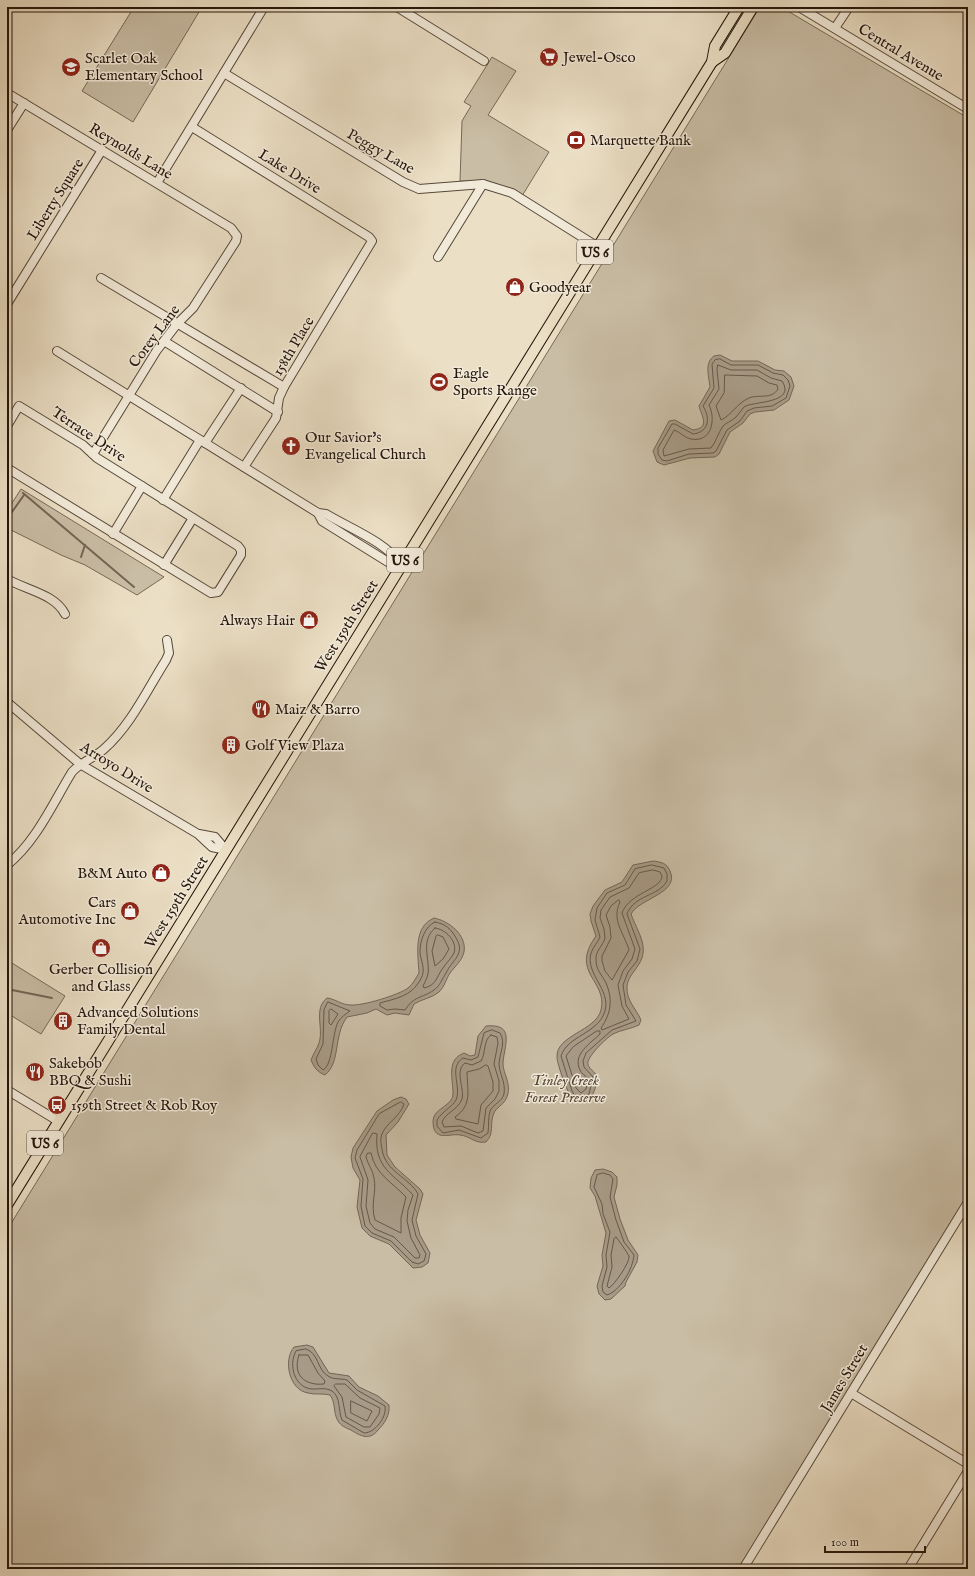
<svg xmlns="http://www.w3.org/2000/svg" width="975" height="1576" font-family="'IM FELL English',serif">
<style>
.green{fill:#c9bda5;stroke:#766958}
.water{fill:#a79a86;stroke:#736555}
.lines{fill:none;stroke-linecap:round;stroke-linejoin:round}
.shore{stroke:#665848;stroke-width:1}
.stream{stroke:#736555;stroke-width:2}
.minor-casing{stroke:#56483a;stroke-width:10}
.major-casing{stroke:#24150b;stroke-width:12}
.minor{stroke:#f2ead9;stroke-width:8}
.major{stroke:#ebdfc5;stroke-width:10}
.labels{text-anchor:middle;stroke-width:3;stroke-linejoin:round;paint-order:stroke}
.shield{fill:#f2ead9;stroke:#625549;stroke-width:1}
.shield-label{font-size:14px;font-weight:bold;fill:#24150b}
.street-label{font-size:15px;fill:#24150b;stroke:#f2ead9}
.poi-label{font-size:15px;fill:#24150b;stroke:#f2ead9;text-anchor:start}
.park-label{font-size:15px;font-style:italic;fill:#564739;stroke:#f2ead9}
</style>
<rect width="100%" height="100%" fill="#ebdfc5"/>
<filter id="stains"><feTurbulence type="fractalNoise" baseFrequency=".005" numOctaves="4"/><feColorMatrix values="0 0 0 0 .2 0 0 0 0 .09 0 0 0 0 .02 0 0 0 .5 -.17"/></filter>
<radialGradient id="worn" r=".72"><stop offset=".6" stop-color="#630" stop-opacity="0"/><stop offset="1" stop-color="#630" stop-opacity=".3"/></radialGradient>
<!-- green -->
<g class="green">
<path d="M134,7H202L133,122L82,91Z"/>
<path d="M760,7H781L968,118V1200L739,1569H7V1230Z"/>
<path d="M492,57L516,71L488,115L549,152L522,196C499,183 487,182 460,181L462,121L471,106L464,102Z"/>
<path d="M21,489L164,577L137,595L85,565L61,555L7,528V511Z"/>
<path d="M7,960L65,996L41,1034L7,1013Z"/>
</g>
<!-- water -->
<g class="water">
<path d="M720,355L732,361H758L775,370L784,371L791,377L794,386L789,400L774,410L755,412L750,414L743,423L730,432L719,454L715,457L690,458L664,465L657,462L653,451L669,421L675,420L693,430C711,428 701,415 699,406L710,387C709,377 704,363 714,356Z"/>
<path d="M653,861C661,862 667,863 670,871C680,893 640,898 631,914C637,931 650,947 639,964C635,971 628,977 627,986C626,1001 636,1008 641,1020L639,1025C631,1029 620,1030 613,1034C606,1038 586,1058 588,1064C588,1068 595,1072 597,1076C597,1088 590,1111 573,1099C568,1095 557,1064 557,1057C556,1035 596,1031 601,1010C608,980 569,973 596,936L591,921L590,914L593,906L605,890L622,882L633,865Z"/>
<path d="M434,918C449,921 467,935 464,952C462,961 455,966 450,973C446,979 445,986 439,992C432,998 422,999 414,1004L409,1015L395,1013L387,1015L376,1009L367,1013L347,1017C333,1036 341,1062 325,1075C317,1072 314,1067 311,1060C313,1054 317,1049 319,1043C324,1028 313,1009 327,998C336,999 341,1005 351,1005C362,1006 399,995 408,988C413,984 416,978 419,973C418,954 413,927 434,918Z"/>
<path d="M486,1026C516,1023 504,1046 503,1063C503,1075 513,1085 506,1099C503,1105 496,1108 494,1113C489,1124 495,1133 486,1142C475,1144 470,1136 460,1135C449,1133 433,1143 433,1121C433,1108 454,1106 453,1093C453,1078 446,1060 464,1053L470,1056L475,1055L478,1036Z"/>
<path d="M401,1097L406,1099L409,1104L398,1122L386,1135L387,1155L395,1167L420,1189L423,1194L416,1220L420,1235L430,1253L428,1263L422,1267L413,1268L389,1244L370,1236L362,1228L357,1207L360,1180L353,1168L351,1157L353,1148L377,1111L393,1100Z"/>
<path d="M603,1169L612,1172L617,1177V1185L614,1197L620,1219L628,1240L638,1255L637,1262L626,1282L625,1286L611,1299L605,1300L599,1294L597,1286L603,1266L602,1255L606,1233L595,1196L590,1188L591,1178L595,1170Z"/>
<path d="M307,1345L313,1347L329,1373L349,1376L359,1387L378,1396L389,1405C390,1415 385,1423 378,1430C370,1441 360,1436 351,1430C346,1428 341,1426 338,1421C333,1413 336,1403 330,1395C322,1393 315,1395 308,1393C289,1390 283,1360 294,1347Z"/>
</g>
<g class="lines">
<!-- shore -->
<g class="shore">
<path d="M720,359L731,365H758L773,373L783,375L788,380L790,386L786,398L772,406L754,408L747,411L740,421L727,430L716,451L713,453L689,454L667,461L662,460L658,454V448L672,424H675L693,434C710,432 710,417 703,406L714,388L712,364L715,360Z"/>
<path d="M718,365L731,370H757L771,378L782,381C797,404 752,401 744,407C741,410 739,414 736,417C732,421 727,422 723,426C718,433 716,442 711,448L689,449L664,456L663,450L674,430C680,432 685,438 691,439C712,443 716,419 709,405L719,389L717,370Z"/>
<path d="M725,375L757,376L769,383L777,385L778,389C771,400 759,394 749,398C737,403 732,415 721,420L716,406L724,393Z"/>
<path d="M652,865L664,868L667,874V881C658,897 635,894 627,914L640,949L637,961L628,972L623,985L626,1005L636,1021L612,1030L586,1053L583,1061L584,1067L593,1077L589,1094L580,1098L575,1096L572,1091L561,1056C568,1035 598,1034 605,1011C611,989 585,974 591,953C593,947 598,942 600,937L595,920L597,908L607,893L625,885L635,869Z"/>
<path d="M653,870L660,872L662,876C662,889 629,893 622,913L635,949L632,959L623,971L618,985L622,1006L629,1019L602,1030L601,1028C611,1014 613,999 606,983C602,975 596,970 596,960C595,951 603,946 605,938L604,929L600,918L601,910L610,897L629,888L639,873Z"/>
<path d="M619,900L620,902C611,920 624,933 629,950L612,980L605,971L602,961V956L611,938L610,927L606,915L611,906Z"/>
<path d="M435,922C446,924 451,929 456,938C466,954 452,960 446,973C442,979 440,986 434,990C421,999 415,995 405,1010L395,1009L387,1010L380,1006V1003C390,1000 402,998 411,991C416,987 422,979 423,973C424,965 420,958 420,951C420,941 425,926 435,922Z"/>
<path d="M435,928C445,929 458,941 454,953C451,959 446,963 443,968C436,977 437,985 424,988L423,986C425,982 427,978 428,974C430,958 420,941 435,928Z"/>
<path d="M438,935L443,937L449,949L443,959L435,966L432,951L436,936Z"/>
<path d="M328,1002L350,1011C346,1014 341,1017 338,1022C332,1034 333,1065 323,1070L318,1065L316,1059L323,1044L324,1010Z"/>
<path d="M331,1009L338,1014L331,1025L329,1023V1011Z"/>
<path d="M492,1030L500,1033C506,1043 500,1052 499,1063C499,1074 506,1082 504,1094C502,1102 493,1104 490,1111C488,1118 489,1126 488,1133L481,1138L459,1130L443,1133L437,1126V1120C442,1111 456,1105 457,1097C460,1083 449,1067 463,1058L471,1060L478,1057L484,1033Z"/>
<path d="M597,1031H600V1034C591,1043 572,1054 580,1070C581,1074 586,1075 588,1079L586,1089L581,1093L576,1088L566,1056L573,1047Z"/>
<path d="M491,1035L497,1037L498,1043L494,1064L499,1081V1091L495,1099L486,1108L483,1131L478,1133L461,1126L444,1127L442,1122C446,1112 458,1110 462,1099C465,1089 454,1071 465,1063L472,1065L481,1061C486,1053 483,1040 491,1035Z"/>
<path d="M486,1065L488,1066L493,1082V1091L481,1105L478,1124L456,1119L455,1117C473,1105 467,1089 467,1072L479,1069Z"/>
<path d="M401,1102L404,1104C400,1117 386,1123 382,1134C380,1139 381,1144 382,1149C385,1172 409,1177 418,1194L412,1220L416,1236L426,1254L424,1261L418,1264L412,1262L391,1241L372,1233L365,1226L361,1206L363,1179L355,1158L357,1150L379,1114Z"/>
<path d="M373,1133L377,1134C374,1169 393,1173 413,1195L408,1210L407,1221L411,1238L420,1255L419,1258H415L394,1237L375,1229L370,1223L366,1206L368,1180L360,1157Z"/>
<path d="M368,1153H371C375,1174 393,1183 406,1197L401,1218V1233L375,1220C370,1203 377,1193 374,1178C373,1170 368,1165 366,1157Z"/>
<path d="M603,1173L610,1175L613,1179L610,1197L616,1220L624,1242L634,1255C633,1269 620,1291 607,1295L603,1292L602,1286L607,1267L606,1255L610,1232L603,1214L602,1204L594,1187L597,1175Z"/>
<path d="M616,1237C618,1239 628,1254 629,1256C630,1263 614,1285 609,1288L607,1286L612,1267L611,1255L614,1239Z"/>
<path d="M306,1349C319,1353 317,1370 328,1376C334,1380 340,1378 347,1380L357,1390L385,1406C387,1417 375,1433 364,1433L342,1420C338,1411 341,1397 332,1391C324,1386 315,1391 307,1388C293,1383 289,1363 296,1351Z"/>
<path d="M299,1355H308L318,1373L325,1381L324,1384C305,1386 292,1375 299,1355Z"/>
<path d="M336,1384H345L360,1398L380,1408L379,1414L370,1427H364L346,1417L342,1397L334,1386Z"/>
<path d="M351,1401L372,1411L367,1421L351,1413Z"/>
</g>
<!-- stream -->
<g class="stream">
<path d="M23,493L134,587"/>
<path d="M7,519L24,495"/>
<path d="M81,557L85,545"/>
<path d="M7,989L52,998"/>
</g>
<defs>
<g id="minor">
<path d="M397,7L484,61"/>
<path d="M799,7L968,109"/>
<path d="M835,28L849,7"/>
<path d="M224,73L403,182L419,189L483,184L512,193L598,247"/>
<path d="M7,93L231,228L237,236L236,241L193,308L177,324L157,350L93,454"/>
<path d="M192,127L369,237L372,241L284,387L279,398L276,418L244,467"/>
<path d="M7,130L24,103"/>
<path d="M157,183L264,7"/>
<path d="M438,257L483,184"/>
<path d="M101,278L284,387"/>
<path d="M7,304L102,150"/>
<path d="M164,341L278,412"/>
<path d="M57,351L318,513L326,514C351,529 384,541 402,565"/>
<path d="M7,426L19,406L83,445L97,458L238,546L241,550V555L218,592L211,593L7,468"/>
<path d="M205,443L241,388"/>
<path d="M163,500L200,440"/>
<path d="M318,513L322,521L388,562L402,565"/>
<path d="M113,534L142,486"/>
<path d="M164,565L193,518"/>
<path d="M7,579C26,590 55,594 65,614"/>
<path d="M7,702L80,764L198,834L212,847L226,850"/>
<path d="M199,834L215,837L226,850"/>
<path d="M7,865C36,842 53,803 72,772C81,762 94,758 104,749C131,725 147,690 166,660L169,653L167,640"/>
<path d="M7,1090L58,1121"/>
<path d="M851,1393L968,1464"/>
<path d="M743,1569L968,1202"/>
<path d="M908,1569L968,1471"/>
</g>
<g id="major">
<path d="M712,62L725,53L753,7"/>
<path d="M7,1205L712,62L715,46L739,7"/>
</g>
</defs>
<!-- minor casing -->
<use href="#minor" class="minor-casing"/>
<!-- major casing -->
<use href="#major" class="major-casing"/>
<!-- minor -->
<use href="#minor" class="minor"/>
<!-- major -->
<use href="#major" class="major"/>
</g>
<!-- icons -->
<defs>
<symbol id="supermarket-disc" viewBox="-11 -11 22 22"><circle r="9.5" fill="#8f2418" stroke="#f2ead9"/><path d="M-6-5.5h2.5l.6 2H6L4.5 2H-2.5L-4.4-4H-6ZM-1.5 3.2a1.3 1.3 0 1 0 .1 0ZM3 3.2a1.3 1.3 0 1 0 .1 0Z" fill="#fff"/></symbol>
<symbol id="school-disc" viewBox="-11 -11 22 22"><circle r="9.5" fill="#8f2418" stroke="#f2ead9"/><path d="M0-5L7-2L0 1L-7-2ZM-4 1L0 2.5L4 1V4Q0 6-4 4Z" fill="#fff"/></symbol>
<symbol id="bank-disc" viewBox="-11 -11 22 22"><circle r="9.5" fill="#8f2418" stroke="#f2ead9"/><path d="M-6-4H6V4H-6ZM0-2.3a2.3 2.3 0 1 0 0 4.6a2.3 2.3 0 1 0 0-4.6Z" fill="#fff"/></symbol>
<symbol id="shop-disc" viewBox="-11 -11 22 22"><circle r="9.5" fill="#8f2418" stroke="#f2ead9"/><path d="M-5-2.5h2.3a2.7 3.5 0 0 1 5.4 0H5L5.5 6h-11ZM-1.5-2.5h3a1.5 2.3 0 0 0-3 0Z" fill="#fff"/></symbol>
<symbol id="stadium-disc" viewBox="-11 -11 22 22"><circle r="9.5" fill="#8f2418" stroke="#f2ead9"/><path d="M0-5a6.5 5 0 1 0 0 10a6.5 5 0 1 0 0-10ZM-3.5-1.8h7v3.6h-7Z" fill="#fff"/></symbol>
<symbol id="church-disc" viewBox="-11 -11 22 22"><circle r="9.5" fill="#8f2418" stroke="#f2ead9"/><path d="M-1.2-6h2.4v3.5h3.3v2.4h-3.3V6h-2.4V-.1h-3.3v-2.4h3.3Z" fill="#fff"/></symbol>
<symbol id="restaurant-disc" viewBox="-11 -11 22 22"><circle r="9.5" fill="#8f2418" stroke="#f2ead9"/><path d="M-5-6h1v4h1v-4h1v4h1v-4h1v5L-1.5 .5V6h-2V.5L-5-1ZM5-6V6H3V1.5H1.5Q1.5-4 5-6Z" fill="#fff"/></symbol>
<symbol id="building-disc" viewBox="-11 -11 22 22"><circle r="9.5" fill="#8f2418" stroke="#f2ead9"/><path d="M-4-6H4V6H1V3H-1V6H-4ZM-2.5-4.3h1.7v1.8h-1.7ZM.8-4.3h1.7v1.8H.8ZM-2.5-1h1.7V.8h-1.7ZM.8-1h1.7V.8H.8Z" fill="#fff"/></symbol>
<symbol id="bus-disc" viewBox="-11 -11 22 22"><circle r="9.5" fill="#8f2418" stroke="#f2ead9"/><path d="M-5-6H5V4H4V6H2V4H-2V6H-4V4H-5ZM-3.5-4V0h7V-4ZM-3.5 1.2v1.5H-2V1.2ZM2 1.2v1.5H3.5V1.2Z" fill="#fff"/></symbol>
</defs>
<g fill-rule="evenodd">
<use href="#supermarket-disc" x="538" y="46" width="22" height="22"/>
<use href="#school-disc" x="60" y="56" width="22" height="22"/>
<use href="#bank-disc" x="565" y="129" width="22" height="22"/>
<use href="#shop-disc" x="504" y="276" width="22" height="22"/>
<use href="#stadium-disc" x="428" y="371" width="22" height="22"/>
<use href="#church-disc" x="280" y="435" width="22" height="22"/>
<use href="#shop-disc" x="298" y="609" width="22" height="22"/>
<use href="#restaurant-disc" x="250" y="698" width="22" height="22"/>
<use href="#building-disc" x="220" y="734" width="22" height="22"/>
<use href="#shop-disc" x="150" y="862" width="22" height="22"/>
<use href="#shop-disc" x="119" y="900" width="22" height="22"/>
<use href="#shop-disc" x="90" y="937" width="22" height="22"/>
<use href="#building-disc" x="52" y="1010" width="22" height="22"/>
<use href="#restaurant-disc" x="24" y="1061" width="22" height="22"/>
<use href="#bus-disc" x="46" y="1094" width="22" height="22"/>
</g>
<g class="labels">
<!-- shield labels -->
<g class="shield">
<rect x="577" y="240" width="36" height="24" rx="3"/>
<rect x="387" y="548" width="36" height="24" rx="3"/>
<rect x="27" y="1131" width="36" height="24" rx="3"/>
</g>
<g class="shield-label">
<text x="595" y="257">US 6</text>
<text x="405" y="565">US 6</text>
<text x="45" y="1148">US 6</text>
</g>
<!-- street labels -->
<g class="street-label">
<text transform="translate(901 52) rotate(31)" y="5">Central Avenue</text>
<text transform="translate(131 151) rotate(31)" y="5">Reynolds Lane</text>
<text transform="translate(381 151) rotate(30)" y="5">Peggy Lane</text>
<text transform="translate(290 171) rotate(32)" y="5">Lake Drive</text>
<text transform="translate(55 199) rotate(-58)" y="5">Liberty Square</text>
<text transform="translate(154 336) rotate(-53)" y="5">Corey Lane</text>
<text transform="translate(293 346) rotate(-59)" y="5">158th Place</text>
<text transform="translate(89 434) rotate(34)" y="5">Terrace Drive</text>
<text transform="translate(346 626) rotate(-58)" y="5">West 159th Street</text>
<text transform="translate(117 767) rotate(32)" y="5">Arroyo Drive</text>
<text transform="translate(176 902) rotate(-58)" y="5">West 159th Street</text>
<text transform="translate(844 1378) rotate(-59)" y="5">James Street</text>
</g>
<!-- poi labels -->
<g class="poi-label">
<text x="563" y="62">Jewel-Osco</text>
<text x="85" y="63">Scarlet Oak<tspan x="85" dy="17">Elementary School</tspan></text>
<text x="590" y="145">Marquette Bank</text>
<text x="529" y="292">Goodyear</text>
<text x="453" y="378">Eagle<tspan x="453" dy="17">Sports Range</tspan></text>
<text x="305" y="442">Our Savior's<tspan x="305" dy="17">Evangelical Church</tspan></text>
<text x="295" y="625" text-anchor="end">Always Hair</text>
<text x="275" y="714">Maiz &amp; Barro</text>
<text x="245" y="750">Golf View Plaza</text>
<text x="147" y="878" text-anchor="end">B&amp;M Auto</text>
<text x="116" y="907" text-anchor="end">Cars<tspan x="116" dy="17">Automotive Inc</tspan></text>
<text x="101" y="974" text-anchor="middle">Gerber Collision<tspan x="101" dy="17">and Glass</tspan></text>
<text x="77" y="1017">Advanced Solutions<tspan x="77" dy="17">Family Dental</tspan></text>
<text x="49" y="1068">Sakebob<tspan x="49" dy="17">BBQ &amp; Sushi</tspan></text>
<text x="71" y="1110">159th Street &amp; Rob Roy</text>
</g>
<!-- park labels -->
<g class="park-label">
<text x="565" y="1085">Tinley Creek<tspan x="565" dy="17">Forest Preserve</tspan></text>
</g>
</g>
<!-- margin -->
<rect width="975" height="1576" fill="none" stroke="#ebdfc5" stroke-width="24"/>
<rect x="8" y="8" width="959" height="1560" fill="none" stroke="#24150b" stroke-width="2"/>
<rect x="12" y="12" width="951" height="1552" fill="none" stroke="#24150b"/>
<!-- scale -->
<path d="M825 1546v6h100v-6" fill="none" stroke="#24150b" stroke-width="2"/>
<text x="831" y="1546" font-size="12" fill="#24150b" stroke="#f2ead9" stroke-width="3" paint-order="stroke">100 m</text>
<rect width="100%" height="100%" filter="url(#stains)"/>
<rect width="100%" height="100%" fill="url(#worn)"/>
</svg>
